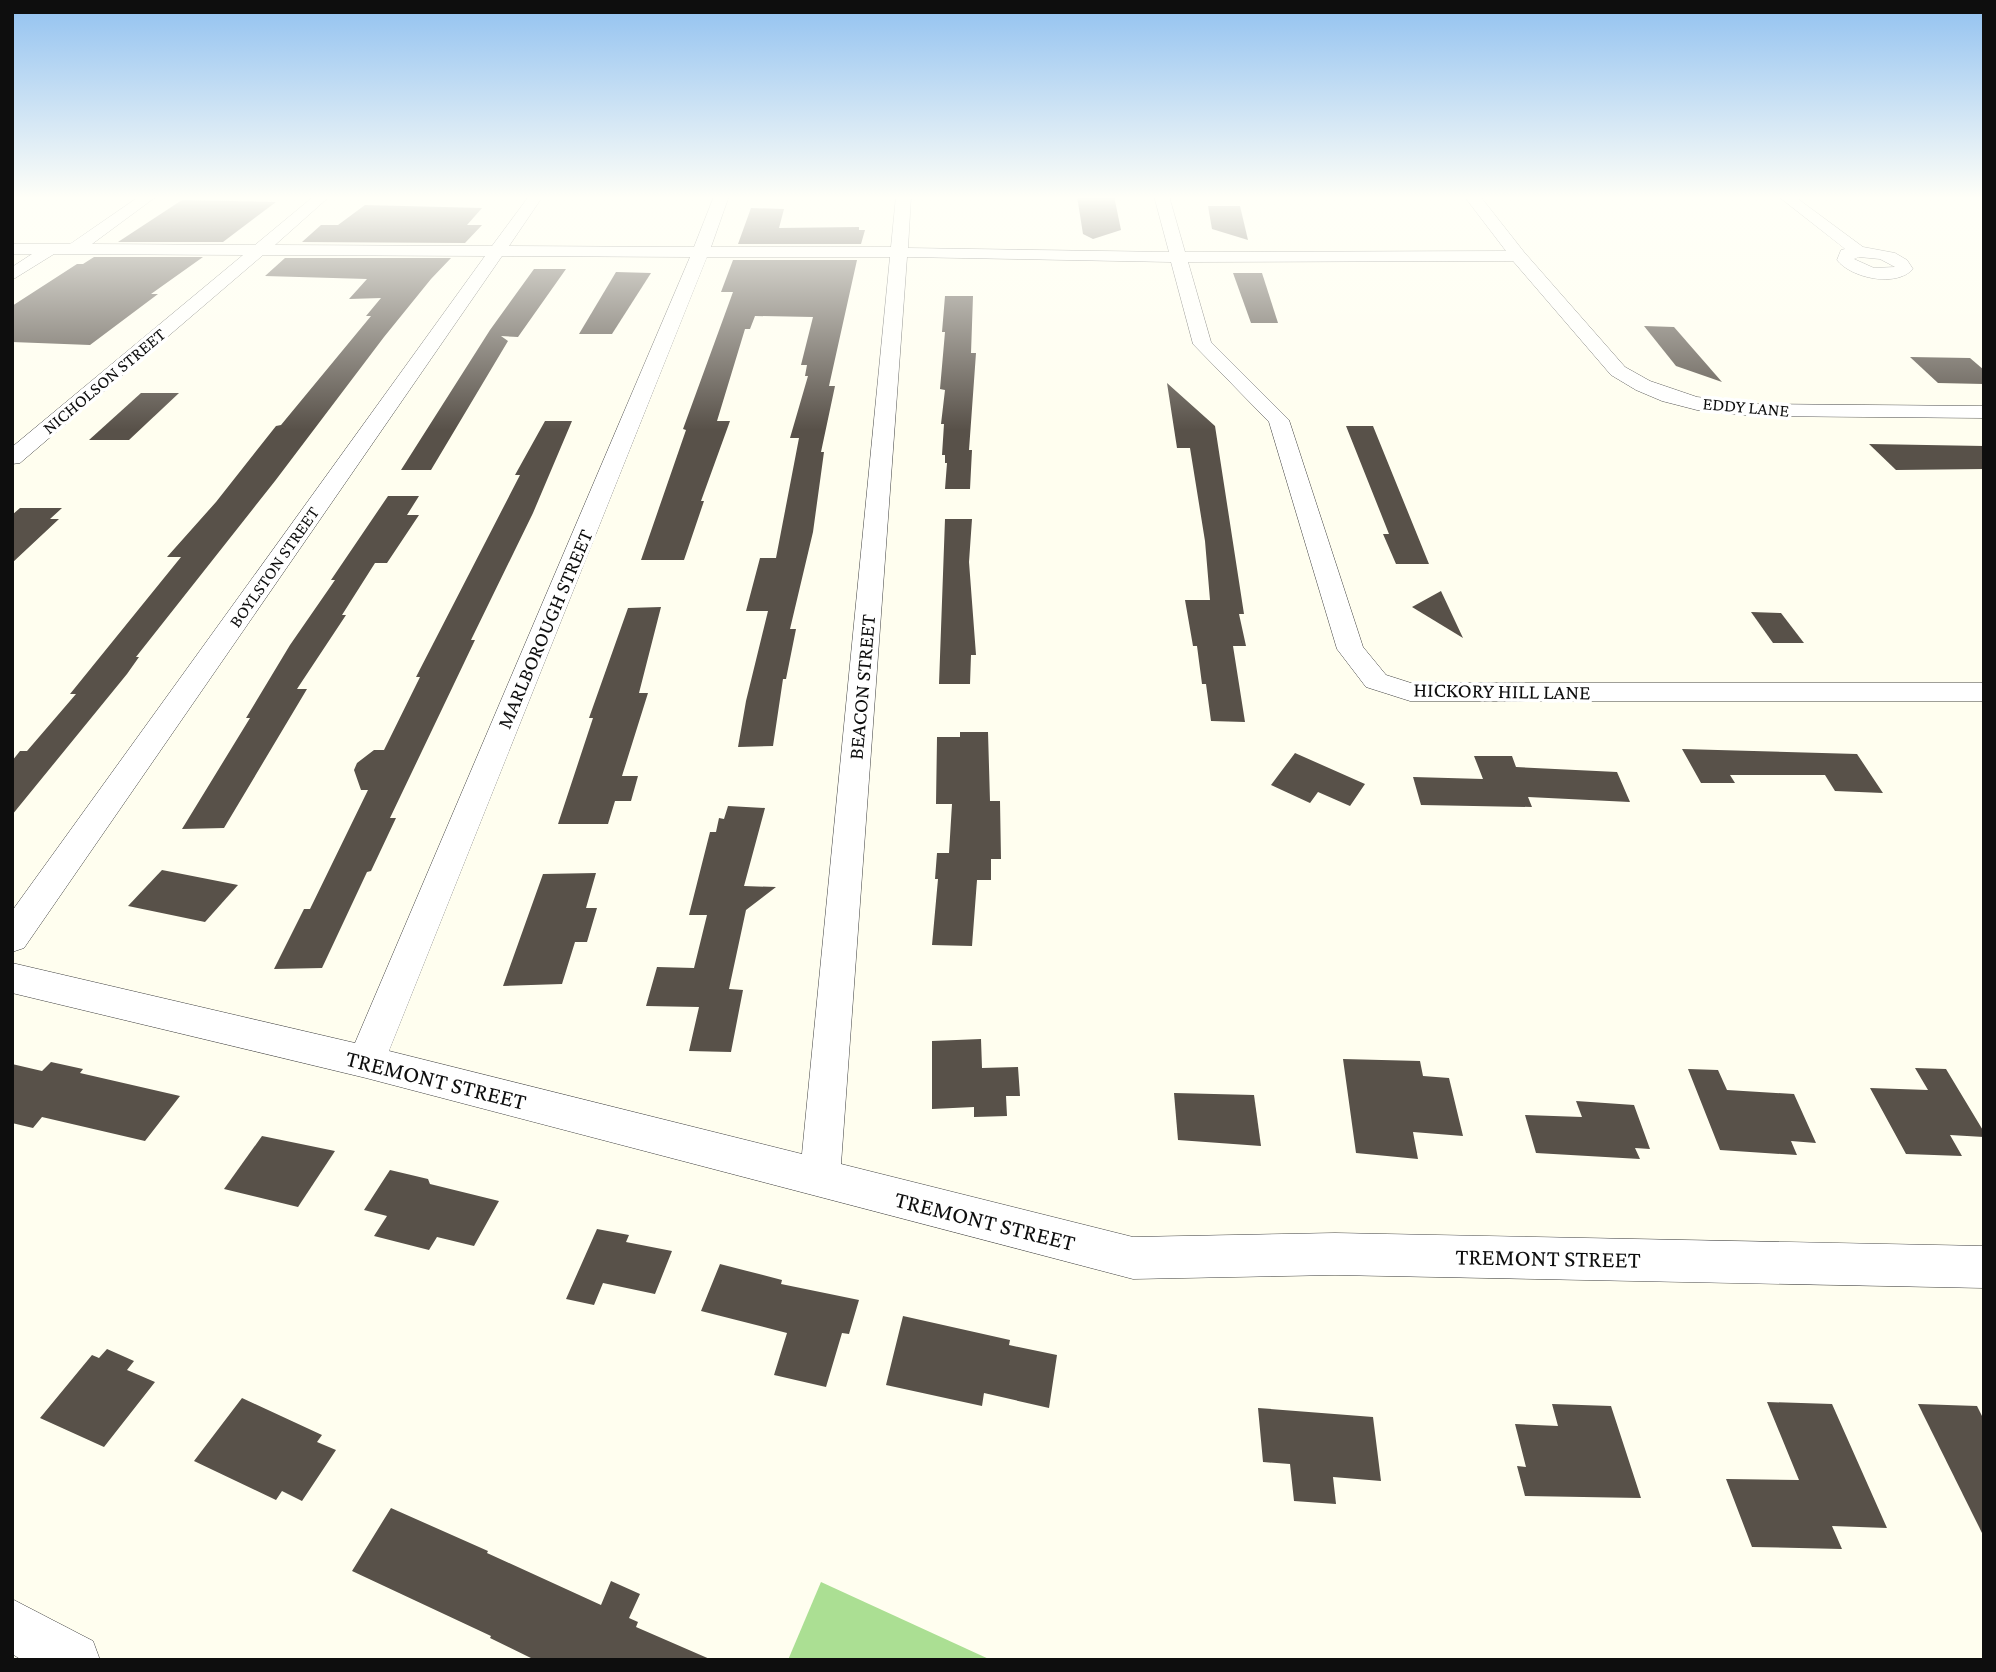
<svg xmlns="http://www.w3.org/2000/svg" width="1996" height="1672" font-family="'Crimson Pro',serif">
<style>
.forest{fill:#abdf93}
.building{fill:#585149}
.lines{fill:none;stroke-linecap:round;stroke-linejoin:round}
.street-casing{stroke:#414141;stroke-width:1}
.street{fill:#fff;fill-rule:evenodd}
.labels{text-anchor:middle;stroke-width:7;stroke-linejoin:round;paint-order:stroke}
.far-street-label{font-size:18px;fill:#0e0e0e;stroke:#fff}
.street-label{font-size:21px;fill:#0e0e0e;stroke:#fff}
.near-street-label{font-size:24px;fill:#0e0e0e;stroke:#fff}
</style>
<rect width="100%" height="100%" fill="#fffeef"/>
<!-- forest -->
<path class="forest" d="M821,1582L991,1660H788Z"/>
<!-- building -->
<g class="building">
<path d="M1077,196H1114L1121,230L1093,239L1083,234Z"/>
<path d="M182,200L276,202L223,242H118Z"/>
<path d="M365,205L482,208L467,225H482L465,243L302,242L321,225H338Z"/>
<path d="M1208,206H1240L1248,240L1212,229Z"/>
<path d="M751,208L784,209L779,228L859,227V230H865L861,244H738Z"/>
<path d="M94,257H203L151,294H158L90,345L12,342V306L77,264H83Z"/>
<path d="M285,258H451L431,279L384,337L275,481L136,657H139L127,674L12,815V761L20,751H27L76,694H70L181,557H167L216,502L276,426L281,425L371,316H366L381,298L349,299L367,279L265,276Z"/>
<path d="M733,260H857L829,386H835L821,452H824L813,532L790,629H796L786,679H783L773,746L738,747L746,701L768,611H746L760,558H776L799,438H790L808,376H805L807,365H801L813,317L755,316L750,329H745L717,421H730L701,501H704L684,560H641L686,430L683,429L733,292H721Z"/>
<path d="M534,269H566L518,337L501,336L508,341L431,470H401L490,330Z"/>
<path d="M616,272L651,273L612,334H579Z"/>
<path d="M1233,273H1262L1278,323H1251Z"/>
<path d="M945,296H973L971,353H976L969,450H972L970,489H945L947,463H945V455H942L944,424H941L945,390L940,389L945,332H942Z"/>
<path d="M1644,326L1674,327L1722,382L1676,366Z"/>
<path d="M1910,357L1970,358L1984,370V384L1938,383Z"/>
<path d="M1167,383L1215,426L1244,614H1239L1246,646H1233L1245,722L1211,721L1206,684H1202L1197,646H1193L1185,600H1210L1205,541L1190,448H1177Z"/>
<path d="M141,393H179L129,440H89Z"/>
<path d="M545,421H572L533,513L471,640H475L390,818H396L371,871L367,872L322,968L274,969L304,909H310L368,790H361L354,770L357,763L374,750H384L420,677H416L520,475H515Z"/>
<path d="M1346,426H1373L1429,564H1396L1383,534H1389Z"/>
<path d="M1869,444L1984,446V469L1896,470Z"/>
<path d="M388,496H419L407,515H419L387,563H375L342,615H346L297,689H307L224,828L182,829L250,718H246L290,645L335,580H331Z"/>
<path d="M20,508H62L50,519H59L12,563V515Z"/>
<path d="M945,519H972L969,562L976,655H971L970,684H939Z"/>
<path d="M1441,591L1463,638L1412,607Z"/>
<path d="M661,607L639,693H648L622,776H638L631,801H615L608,824H558L593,718H589L628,608Z"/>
<path d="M1751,612L1781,613L1804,643H1773Z"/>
<path d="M960,732H988L990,801H1000L1001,859H991V880H977L972,946L932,945L938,879H935L937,853H949L952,804H936L937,737H960Z"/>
<path d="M1682,749L1857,754L1883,793L1835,791L1825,775H1730L1735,783H1701Z"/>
<path d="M1295,753L1365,784L1350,806L1318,792L1310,803L1271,785Z"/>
<path d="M1474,756H1512L1516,767L1617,772L1630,802L1528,797L1532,807L1421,805L1413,777L1483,779Z"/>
<path d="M728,806L765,808L744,886L776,887L746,910L729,989L743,990L731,1052L689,1051L699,1007L646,1006L657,967L694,968L707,915H689L710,832H716L719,818L724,819Z"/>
<path d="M162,870L238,885L205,922L128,906Z"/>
<path d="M596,873L586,908H597L587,942H575L562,984L503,986L543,874Z"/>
<path d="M981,1039L982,1068L1018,1067L1020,1096H1006L1007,1116L974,1117V1107L932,1109V1041Z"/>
<path d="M1343,1059L1420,1061L1423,1076L1449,1078L1463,1136L1413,1132L1418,1159L1356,1153Z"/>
<path d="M51,1062L83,1069L80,1073L180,1096L145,1141L42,1117L33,1128L12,1123V1064L42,1071Z"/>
<path d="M1915,1068L1946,1069L1984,1132V1137L1950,1135L1962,1156L1906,1154L1870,1088L1928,1090Z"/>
<path d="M1688,1069L1718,1070L1727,1090L1794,1094L1816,1143L1791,1141L1797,1155L1720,1150Z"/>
<path d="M1174,1093L1254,1095L1261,1146L1178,1140Z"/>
<path d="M1576,1101L1634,1105L1650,1149L1635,1148L1640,1159L1536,1153L1525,1115L1582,1117Z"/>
<path d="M262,1136L335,1151L298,1207L224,1189Z"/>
<path d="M390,1170L428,1179L430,1184L499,1201L474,1246L437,1237L429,1250L374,1236L387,1216L364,1210Z"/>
<path d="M597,1229L629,1235L626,1242L672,1251L655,1294L603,1283L594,1305L566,1299Z"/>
<path d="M720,1264L782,1280L781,1284L859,1300L849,1334L842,1333L826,1387L774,1375L787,1333L701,1311Z"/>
<path d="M903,1316L1010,1340L1009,1345L1057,1355L1049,1408L984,1393L982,1406L886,1385Z"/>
<path d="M107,1349L134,1361L127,1370L155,1382L104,1447L40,1418L92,1355L99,1358Z"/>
<path d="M242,1398L322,1435L317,1442L336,1450L302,1501L282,1491L276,1500L194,1461Z"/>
<path d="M1767,1402L1832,1404L1887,1528L1832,1526L1842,1549L1752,1547L1726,1479L1799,1480Z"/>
<path d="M1552,1404L1611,1406L1641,1498L1525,1496L1517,1466L1526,1467L1515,1424L1558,1426Z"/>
<path d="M1918,1404L1977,1406L1984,1420V1537Z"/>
<path d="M1258,1408L1373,1417L1381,1481L1333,1477L1336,1504L1294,1501L1290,1464L1263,1462Z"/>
<path d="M391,1508L488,1551L487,1553L601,1605L611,1581L640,1594L629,1618L638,1622L636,1627L712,1660H535L490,1638L491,1636L352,1571Z"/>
</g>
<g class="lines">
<defs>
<g id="street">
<path d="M140,196H157L92,244L255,245L314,196H330L275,245L492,246L529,196H543L509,246L694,247L714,196H729L711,247H891L896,196H911L908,248L1169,252L1154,196H1169L1185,252L1506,251L1464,196H1480L1524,252L1625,367L1650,381L1697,397L1754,404L1984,406V418L1754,416L1697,410L1662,401L1636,390L1611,375L1513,261L1188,262L1211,342L1289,420L1363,647L1386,675L1411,683H1984V701H1410L1366,687L1337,649L1269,422L1193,344L1171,262L907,257L841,1164L1133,1237L1335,1233L1984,1246V1288L1335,1275L1133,1279L366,1078L12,993V963L355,1043L690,257L502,256L24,948L12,952V911L485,256L263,255L20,463L12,464V447L243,255L54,254L12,280V267L32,254H12V244H70ZM707,257H890L802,1154L389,1051Z"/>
<path d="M1778,196H1794L1863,247L1895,253L1907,260L1913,269C1896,288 1851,278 1837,260L1841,250L1845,249ZM1859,257L1880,259L1895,267L1874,268L1854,259Z"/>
<path d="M12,1599L93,1641L100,1660H22L12,1654Z"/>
</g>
</defs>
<!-- street casing -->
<use href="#street" class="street-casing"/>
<!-- street -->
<use href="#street" class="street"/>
</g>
<!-- sky -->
<linearGradient id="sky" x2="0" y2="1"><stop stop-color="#91c1f0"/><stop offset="0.46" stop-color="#fffff8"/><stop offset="1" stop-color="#fffff8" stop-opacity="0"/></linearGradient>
<rect width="1996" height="430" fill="url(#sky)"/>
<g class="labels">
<!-- far-street labels -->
<g class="far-street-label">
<text transform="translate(104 381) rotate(-40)" y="6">NICHOLSON STREET</text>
<text transform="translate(1746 407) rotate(5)" y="6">EDDY LANE</text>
<text transform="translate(274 567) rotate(-55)" y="6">BOYLSTON STREET</text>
</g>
<!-- street labels -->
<g class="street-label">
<text transform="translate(545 629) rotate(-67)" y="7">MARLBOROUGH STREET</text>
<text transform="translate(862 687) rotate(-85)" y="7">BEACON STREET</text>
<text transform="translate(1502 691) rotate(1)" y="7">HICKORY HILL LANE</text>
</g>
<!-- near-street labels -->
<g class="near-street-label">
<text transform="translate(436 1080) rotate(14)" y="8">TREMONT STREET</text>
<text transform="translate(985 1221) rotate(14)" y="8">TREMONT STREET</text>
<text transform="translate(1548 1258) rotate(1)" y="8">TREMONT STREET</text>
</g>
</g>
<!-- border -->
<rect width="1996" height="1672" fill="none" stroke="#0e0e0e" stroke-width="28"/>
</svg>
